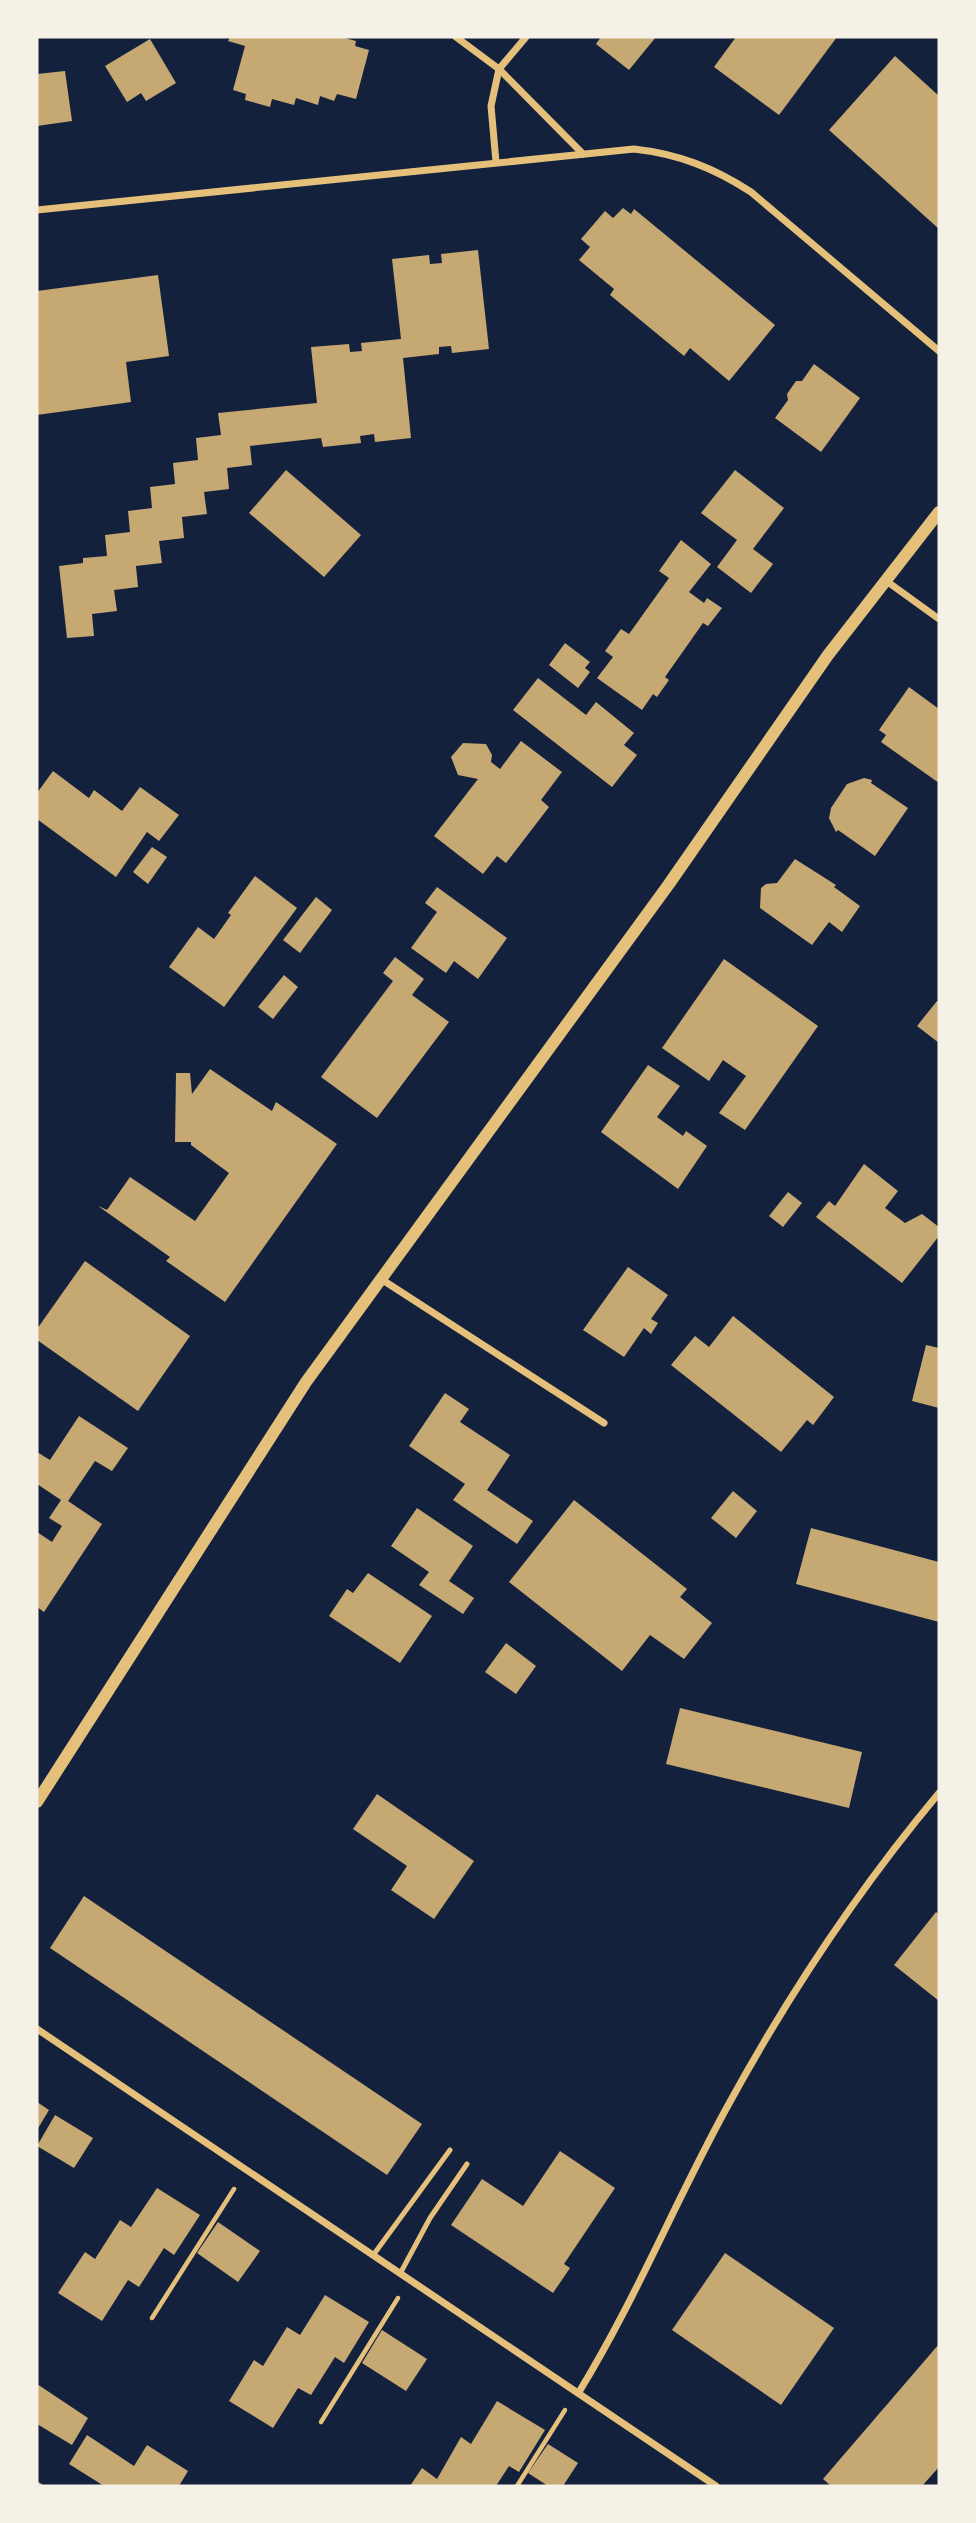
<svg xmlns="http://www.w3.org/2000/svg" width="976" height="2523" font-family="Manrope,sans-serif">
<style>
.building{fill:#c6a872}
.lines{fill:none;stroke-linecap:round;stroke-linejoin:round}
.path{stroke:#e5c07b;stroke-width:4.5}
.service{stroke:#e5c07b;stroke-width:5}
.minor{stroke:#e5c07b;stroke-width:7}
.tertiary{stroke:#e5c07b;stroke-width:12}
</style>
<rect width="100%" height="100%" fill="#14213d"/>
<!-- building -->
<g class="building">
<path d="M230,37H341L356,41L355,46L369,50L356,99L337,94L334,101L320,96L318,105L296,98L294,105L272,99L270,107L245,100L246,94L233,90L245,46L228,41Z"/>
<path d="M601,37H656L629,70L596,44Z"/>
<path d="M736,37H837L779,115L714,67Z"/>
<path d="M150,39L176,83L146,101L141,93L127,102L105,66Z"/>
<path d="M895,56L939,96V229L829,130Z"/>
<path d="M65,71L72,121L37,126V74Z"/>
<path d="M623,208L631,214L634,209L775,325L729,381L690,348L684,356L610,295L614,289L579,260L590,247L581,239L605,211L613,218Z"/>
<path d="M478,250L489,349L452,353L451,346L439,347V354L403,358L411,438L375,442L374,434L360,436L361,443L323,447L321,438L250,446L252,465L227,468L229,489L204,492L207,514L182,517L184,538L159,541L162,563L136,566L138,587L114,590L117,611L92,614L94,636L67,638L59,566L83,563V558L107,556L105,535L130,532L128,511L152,508L150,487L175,484L173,463L198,460L196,438L221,435L218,413L317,403L311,347L349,344L350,352L362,351L361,343L401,339L392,259L429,255L430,264L442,263L441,254Z"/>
<path d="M158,275L169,356L126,362L131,402L37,415V291Z"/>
<path d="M814,364L860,398L821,452L775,418L788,400L787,394L796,381H802Z"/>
<path d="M286,470L361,535L324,577L249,513Z"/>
<path d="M735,470L784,508L753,549L773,564L751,593L717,567L737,540L701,513Z"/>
<path d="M681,540L711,564L689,592L704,603L707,598L722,608L708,626L703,623L665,677L669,680L657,697L653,694L642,710L597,678L613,657L605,651L621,629L629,634L669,578L659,571Z"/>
<path d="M565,643L590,662L585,668L590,672L578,688L549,665Z"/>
<path d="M538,678L586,715L596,702L634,733L624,745L637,755L612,787L513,710Z"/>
<path d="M909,687L939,709V783L881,742L886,735L879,730Z"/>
<path d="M521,741L562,772L541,800L549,807L506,863L497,856L483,874L434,836L478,779L458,775L451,757L463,743L486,744L492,755L491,762L500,769Z"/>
<path d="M53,771L89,798L94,790L122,811L140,787L179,815L159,841L147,832L116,877L37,819V793Z"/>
<path d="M864,778L872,780L871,783L908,808L875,856L838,830L836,832L829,818L831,808L847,784Z"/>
<path d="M152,847L167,857L148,884L133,872Z"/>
<path d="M795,859L836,885L834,887L860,906L842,932L829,922L812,945L760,908L761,888L766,884L777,883Z"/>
<path d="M255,876L297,908L224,1007L169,967L198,927L214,939L231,915L228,913Z"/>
<path d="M437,887L507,938L478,979L454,961L446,973L411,948L437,912L425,903Z"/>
<path d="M316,897L332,910L300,953L283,940Z"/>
<path d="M395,957L424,979L412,995L449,1022L377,1118L321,1077L393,981L383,973Z"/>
<path d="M724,959L818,1026L745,1130L719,1113L746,1076L723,1060L709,1081L662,1048Z"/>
<path d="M284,975L298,987L273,1019L258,1007Z"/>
<path d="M937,1001L939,1003V1043L917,1026Z"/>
<path d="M648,1065L680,1086L657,1117L683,1136L686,1131L707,1146L678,1189L601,1132Z"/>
<path d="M210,1069L272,1111L276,1102L337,1144L225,1302L166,1261L170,1257L98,1206L107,1210L130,1177L195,1221L229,1173L191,1145V1142H175L176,1073H190L192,1094Z"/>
<path d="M864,1164L898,1191L885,1208L905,1223L922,1214L939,1227V1236L902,1283L816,1217L829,1201L835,1206Z"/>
<path d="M788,1192L802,1203L783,1227L769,1216Z"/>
<path d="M85,1261L190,1336L138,1411L37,1340V1329Z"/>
<path d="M628,1267L668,1295L651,1319L658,1323L651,1334L644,1328L624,1357L583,1330Z"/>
<path d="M733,1316L834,1397L813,1425L807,1420L781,1452L671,1365L695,1336L709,1347Z"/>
<path d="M926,1345L939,1348V1408L912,1401Z"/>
<path d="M445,1393L469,1409L460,1422L510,1455L487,1490L533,1521L517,1544L453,1500L465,1484L409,1446Z"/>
<path d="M79,1416L128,1448L112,1471L95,1461L68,1501L102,1524L44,1612L37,1607V1532L52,1542L62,1526L49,1518L61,1500L37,1484V1452L50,1460Z"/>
<path d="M733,1491L757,1511L736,1538L711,1518Z"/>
<path d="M574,1500L687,1589L680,1597L712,1623L684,1659L650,1635L622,1671L509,1582Z"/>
<path d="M417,1508L473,1546L449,1581L474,1598L463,1614L419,1585L429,1572L391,1546Z"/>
<path d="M811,1528L939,1562V1622L796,1584Z"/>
<path d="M368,1573L432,1616L400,1663L329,1616L347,1589L353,1593Z"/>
<path d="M506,1643L536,1666L516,1694L485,1672Z"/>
<path d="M680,1708L862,1752L849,1808L666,1764Z"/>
<path d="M377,1794L474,1861L434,1919L391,1890L407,1866L353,1829Z"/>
<path d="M84,1896L422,2124L387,2175L50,1948Z"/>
<path d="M936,1912L939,1914V2001L894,1965Z"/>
<path d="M37,2102L49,2110L37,2130Z"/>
<path d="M55,2115L93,2138L74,2168L37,2146Z"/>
<path d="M560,2151L615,2188L564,2264L570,2268L553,2293L451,2225L482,2179L523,2206Z"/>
<path d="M157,2188L200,2215L174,2255L164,2248L139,2287L128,2280L102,2321L58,2293L85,2252L95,2259L120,2220L131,2227Z"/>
<path d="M218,2222L260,2251L238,2282L197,2253Z"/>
<path d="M725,2253L834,2328L781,2405L672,2330Z"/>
<path d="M325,2295L369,2322L344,2363L335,2357L311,2395L298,2388L273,2428L229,2401L254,2360L263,2366L287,2327L300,2335Z"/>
<path d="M382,2330L427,2359L406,2391L362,2363Z"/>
<path d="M939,2344V2467L922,2486H831L823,2479Z"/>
<path d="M37,2384L88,2418L72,2445L37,2424Z"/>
<path d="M497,2401L545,2430L519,2472L509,2466L496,2486H410L422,2468L437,2479L461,2437L471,2444Z"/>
<path d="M87,2435L134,2466L147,2445L188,2471L179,2486H104L69,2464Z"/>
<path d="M548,2444L578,2463L563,2486H548L528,2473Z"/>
</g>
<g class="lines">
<!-- path -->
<g class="path">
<path d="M152,2318L234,2189"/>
<path d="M321,2422L398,2298"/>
<path d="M517,2486L565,2410"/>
</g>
<!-- service -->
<g class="service">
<path d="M374,2254L450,2150"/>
<path d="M401,2272L430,2218L467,2164"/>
<path d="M37,2484L40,2486"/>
</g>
<!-- minor -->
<g class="minor">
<path d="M456,37L499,69L583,154"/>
<path d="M496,162L491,106L499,69L526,37"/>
<path d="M37,210L634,149C679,154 714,168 751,192L939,351"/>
<path d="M885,580L939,619"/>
<path d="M381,1279L604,1423"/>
<path d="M37,2029L716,2486"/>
<path d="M579,2392C635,2301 675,2202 726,2109C787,1997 857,1891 939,1793"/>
</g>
<!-- tertiary -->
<path class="tertiary" d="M37,1802L306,1382L669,884L828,655L939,512"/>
</g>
<!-- border -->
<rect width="976" height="2523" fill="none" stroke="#f6f1e7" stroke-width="77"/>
</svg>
